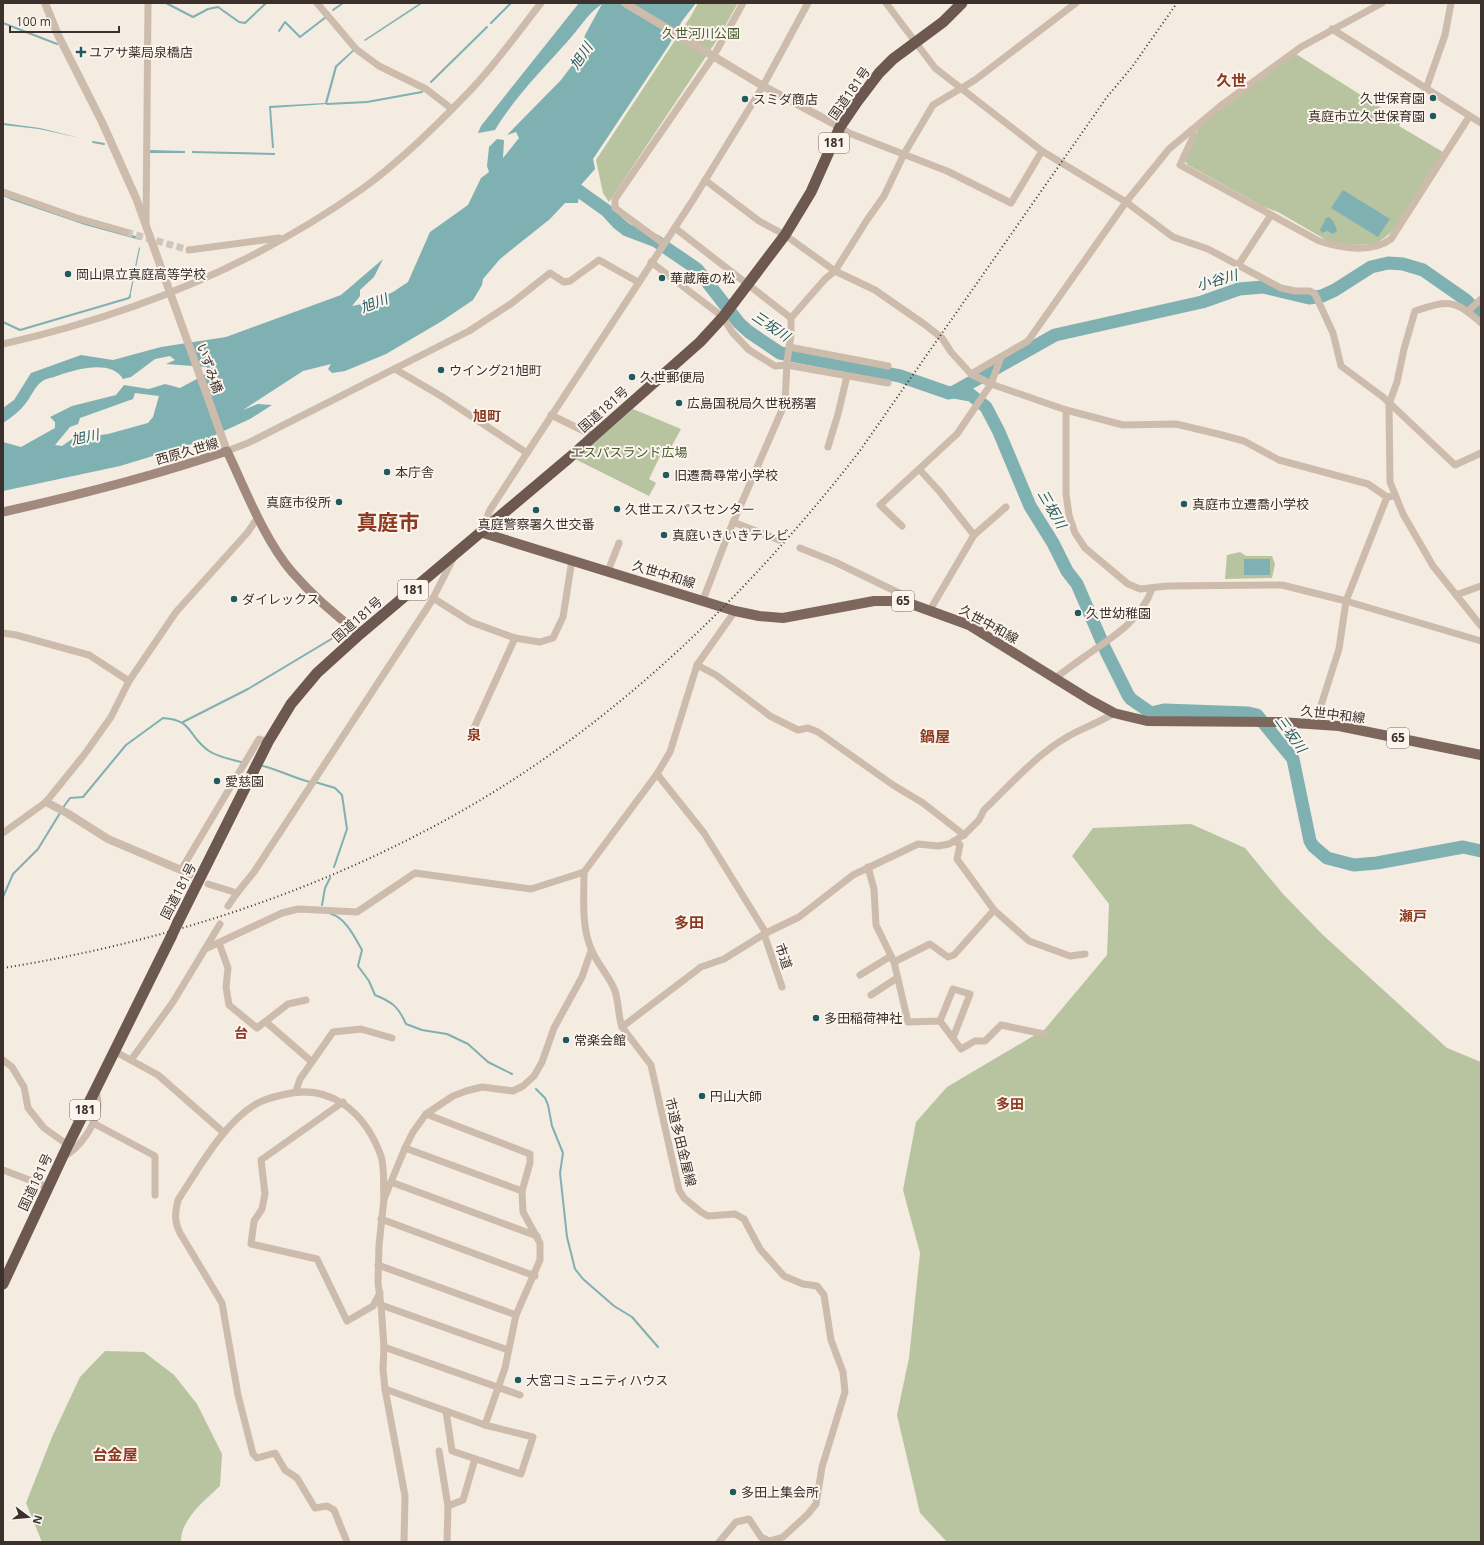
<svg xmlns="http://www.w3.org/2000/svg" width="1484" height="1545" font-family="'Open Sans','Noto Sans JP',sans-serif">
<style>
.green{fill:#b8c4a0}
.water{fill:#7fb0b2;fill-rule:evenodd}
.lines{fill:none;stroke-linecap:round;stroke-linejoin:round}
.stream{stroke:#7fb0b2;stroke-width:2}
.river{stroke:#7fb0b2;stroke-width:13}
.minor-tunnel{stroke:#cfc6bd;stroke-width:7;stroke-dasharray:7 3.5;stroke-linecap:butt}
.minor{stroke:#cdbbac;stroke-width:7}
.tertiary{stroke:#cdbbac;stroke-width:8}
.secondary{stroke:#a18a7d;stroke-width:9}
.primary{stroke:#7d675c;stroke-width:10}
.trunk{stroke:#6c584f;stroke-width:11}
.rail{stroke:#3b302b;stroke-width:2;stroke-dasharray:1 3;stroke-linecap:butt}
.trunk-bridge{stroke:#6c584f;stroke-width:11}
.poi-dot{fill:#1f5a5e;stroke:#fbf5ee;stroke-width:1.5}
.labels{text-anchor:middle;stroke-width:4;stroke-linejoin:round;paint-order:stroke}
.shield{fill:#fbf5ee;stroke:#756b66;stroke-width:1}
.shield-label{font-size:12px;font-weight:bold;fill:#3b302b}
.park-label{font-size:13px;fill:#4a5a2e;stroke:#fbf5ee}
.poi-label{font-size:13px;fill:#3b302b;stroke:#fbf5ee;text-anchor:start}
.street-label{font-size:13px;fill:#3b302b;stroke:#fbf5ee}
.water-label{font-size:14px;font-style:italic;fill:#1f5a5e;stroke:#fbf5ee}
.neighbourhood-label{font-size:14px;font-weight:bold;fill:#8c3b22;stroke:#fbf5ee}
.quarter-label{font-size:15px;font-weight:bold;fill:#8c3b22;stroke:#fbf5ee}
.town-label{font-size:21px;font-weight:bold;fill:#8c3b22;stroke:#fbf5ee}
</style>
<rect width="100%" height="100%" fill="#f4ebe1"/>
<!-- green -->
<g class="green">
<path d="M698,3H738L717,40L609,202L603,193L596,160L691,16Z"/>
<path d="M1296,54L1402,121L1399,126L1443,152L1396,227L1387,236L1376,244L1350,245L1328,241L1278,212L1264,207L1188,165L1185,161L1199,126L1281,64Z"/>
<path d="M633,409L681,429L668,453L663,450L649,479L656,483L649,496L575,459Z"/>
<path d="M1240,552L1246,556H1272L1275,564L1272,578L1225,579L1227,555Z"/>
<path d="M1191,824L1245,848L1283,894L1323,935L1447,1048L1481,1062V1542H947L920,1513L897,1415L909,1358L920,1253L903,1190L916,1122L947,1087L1045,1029L1107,955L1109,904L1072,856L1093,828Z"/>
<path d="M105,1351L144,1352L174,1375L197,1404L222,1454L220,1486C205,1500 180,1520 181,1542H42L26,1503L52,1437L80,1377Z"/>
</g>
<!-- water -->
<g class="water">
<path d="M420,3H423L365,41L364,40Z"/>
<path d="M579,3H696L682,21L669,45L593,159L595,169L580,186L578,203H565L550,219L500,259L483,279L482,285L473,300L442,321L386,354L345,371L332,373L328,369L331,364L303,371L243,410L258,404L272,405L250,419L202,441L120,466L3,491V442L21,447L55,428V422L50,417L72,406L116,395L124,385L149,389L165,384L180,388L206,374L207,367L166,364L175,360L170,356L155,359L131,377L123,379C111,358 72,370 54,377C50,378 44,379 40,383C34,388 31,397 26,403C20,411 12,417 3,423V408L14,400L31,373L81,355L113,360L161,347L226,337L341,295L383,259L374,277L360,290V296L352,306L367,303L393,292L408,282L430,232L468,205L481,178L489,172L487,166L489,147L497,139L504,140L503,158L519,138L516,132L507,135L561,80L580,55L585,35L602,4C587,14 579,29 567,42C542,70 514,98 495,130L478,133L481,126ZM135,393L159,396L153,417L148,423L108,434L94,436L88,433L72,439L62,446L55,445L70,427L78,424L80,418L133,399Z"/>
<path d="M355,48L356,49L337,67L327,104L271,108L274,148H272L269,106L325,103L335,66Z"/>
<path d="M3,123L40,128L80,138L39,129L3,125Z"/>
<path d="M150,150L185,151V153H150Z"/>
<path d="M192,151L275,153V155L192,153Z"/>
<path d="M1343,190L1390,219L1378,237L1331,208Z"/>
<path d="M3,193L85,222L143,238L140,240L85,225L12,200L3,196Z"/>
<path d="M1329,217L1334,222L1337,231L1333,234L1327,231L1322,233L1320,230L1326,218Z"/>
<path d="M139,247L140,248L130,298L129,297Z"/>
<rect x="1244" y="559" width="26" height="16"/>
</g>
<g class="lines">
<!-- stream -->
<g class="stream">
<path d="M166,3L193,17L208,9L218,7L239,22L245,23L266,3"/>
<path d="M333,10L343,3"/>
<path d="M3,23L57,44"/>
<path d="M491,23L511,3"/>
<path d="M279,31L285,22L300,37L326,17"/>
<path d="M431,82L487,27"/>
<path d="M327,104L367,102L422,92"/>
<path d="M93,142L104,144"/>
<path d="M3,322L20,330L129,298L130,296"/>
<path d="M183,722L248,689L338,635"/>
<path d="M263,766C279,770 294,778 310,782"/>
<path d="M315,782L335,788L342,795L347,829L334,867"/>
<path d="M62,809L70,798L83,797L126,745L163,718C194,720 187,736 209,751C218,757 230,759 241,762"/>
<path d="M3,897L13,874L38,849L60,813"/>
<path d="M322,905L325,888L330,878"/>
<path d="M331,914C345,917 355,938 362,950L358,966L369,981L375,995C392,1002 398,1006 406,1024L422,1030L447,1034L468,1044L488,1062L512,1074"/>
<path d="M536,1089L545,1098L548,1105L552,1126L563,1153L560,1173L567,1237L575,1269L583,1279L614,1306L632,1317L658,1347"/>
</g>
<!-- river -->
<g class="river">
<path d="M565,181L607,211L618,223L627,230L656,241L697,269L739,323L749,332L780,353L900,376L949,393L954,392L971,395L986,407L999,432L1030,506L1053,543L1067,571L1077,584L1106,651L1128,695L1131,699L1151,713L1164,710L1248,713L1257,715L1293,759L1310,841L1313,846L1327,858L1354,865L1377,863L1463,847L1481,851"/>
<path d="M954,392L1055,335L1202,302L1239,289L1263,287L1309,298L1322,296L1335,290L1371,267L1388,263L1403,264L1423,270L1466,300L1481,316"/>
</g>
<!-- minor-tunnel -->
<path class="minor-tunnel" d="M126,232L189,250"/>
<!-- minor -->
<g class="minor">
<path d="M317,3L356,49L379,66L426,89L452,109"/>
<path d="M886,3L935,68L1042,151L1126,202L1173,237L1208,249L1281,288L1295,291H1310L1315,294L1333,333L1341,366L1383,397L1455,465L1481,453"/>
<path d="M1332,29L1481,123"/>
<path d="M1426,89L1445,35L1451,3"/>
<path d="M840,127L849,133L947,171L1011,203L1042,151"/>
<path d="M1192,130L1193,137L1180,165L1319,241C1341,248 1371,254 1391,239L1469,117"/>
<path d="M705,180L759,221L785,235L835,271L875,290L924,324L942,338L951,352L971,374L991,384L1066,410L1123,425L1176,424L1218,434L1244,441L1279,460L1368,484L1387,497L1395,496"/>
<path d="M3,192L77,218L126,232"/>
<path d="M146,223L148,3"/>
<path d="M675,228L791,318"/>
<path d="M664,244L615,208V199L713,57L743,3"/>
<path d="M189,250L279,238"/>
<path d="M651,262L723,317L732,332L749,350L775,366L787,365L888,383"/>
<path d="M1239,264L1271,215"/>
<path d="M1468,311L1481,299"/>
<path d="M1481,323C1455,299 1448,300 1415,311L1404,349L1397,382L1389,404L1390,482L1403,514L1433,566L1481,626"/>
<path d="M3,344C131,315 255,265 362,189C398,163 431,131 462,99C491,70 516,35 541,3"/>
<path d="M789,347L888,366"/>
<path d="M395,369L441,396L527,453"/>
<path d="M971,374L1028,341L1126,202L1169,149L1223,104L1301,47L1382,3"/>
<path d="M1066,410V494L1069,515L1075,533L1085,548L1128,584L1140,589L1167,586L1282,585L1346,601L1481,641"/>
<path d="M551,415L594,436"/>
<path d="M828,447L838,414L847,376"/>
<path d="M227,451L248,443L469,331L512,303L550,273L564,282L570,281L599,260L638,282"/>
<path d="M919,469L940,492L974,535"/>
<path d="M733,522L779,540"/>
<path d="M902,526L880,505L957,434L991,384L1001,357"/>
<path d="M481,530L490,510L527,453L693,200L763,86L808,3"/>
<path d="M800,548L835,562L899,593L903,601"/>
<path d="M608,571L619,543"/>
<path d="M1456,595L1481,586"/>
<path d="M433,598L471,622L515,638L540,642L553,638L563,617L572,560"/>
<path d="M703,600L729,532L785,403L787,362L791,335V318L825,279L835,271L867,220L884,196L904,154L933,105L975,80L1076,3"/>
<path d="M930,610L974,535L1006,507"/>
<path d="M3,633L16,635L89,655L129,681"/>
<path d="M697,665L716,675L770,716L798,730L808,728L818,732L893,785L923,803L964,835"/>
<path d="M1054,679C1067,669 1080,660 1094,650C1119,633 1141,618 1152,589"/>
<path d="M1315,724L1339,649L1346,601L1387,497"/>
<path d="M473,730L515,638"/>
<path d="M657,774L704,833L766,933"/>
<path d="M3,833L46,802L84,755L111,717L129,681L176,612L248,532L258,517"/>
<path d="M955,841L960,845L957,859L994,910L1029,941L1070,956L1085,954"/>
<path d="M868,867L874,889L876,925L894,962L908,1022L940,1021L961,1049L975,1041H985L1001,1025L1044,1034"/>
<path d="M584,872C584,898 581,927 592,951C598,965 610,977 615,991C619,1003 618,1016 622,1027L651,1065L679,1190L684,1198L701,1212L708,1216L735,1214L744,1219L760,1249L784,1276L803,1284L817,1286L824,1295L831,1340L843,1372L845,1392L822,1467L816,1504L808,1514L783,1537L769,1541L761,1537L749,1519L736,1522L719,1542"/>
<path d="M190,875L181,870L259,739L268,742"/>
<path d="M208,884L237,893L254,872L431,602L454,557"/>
<path d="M228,906L237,893"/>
<path d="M764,934L782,987"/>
<path d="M219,943L228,968L226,987L229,1005L257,1028L288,1004L306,1000"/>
<path d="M205,949L220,924"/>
<path d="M894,962L930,944L948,957L954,955L994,910"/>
<path d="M860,975L891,956"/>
<path d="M871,995L897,978"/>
<path d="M940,1021L953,989L970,994L953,1038"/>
<path d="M266,1022L312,1062"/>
<path d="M622,1027L701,967L724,959L766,933L799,917L853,875L918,844L938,846L949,844L964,835L979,820L984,810C1010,785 1036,755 1067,737C1082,728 1099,723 1114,713"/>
<path d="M114,1051L158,1075L223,1132"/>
<path d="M3,1060L12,1067L24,1087L28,1108L44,1128L68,1145"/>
<path d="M131,1060L173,1002L205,949L282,913L298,909L357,912L415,873L531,889L584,872L657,774L670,752L697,665L735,611"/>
<path d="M296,1091L300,1079L333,1032L361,1029L392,1038"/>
<path d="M343,1102L261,1160L265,1194L262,1209L254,1221L251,1244L317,1259L347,1321L373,1306L380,1293"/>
<path d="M93,1123L155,1156V1195"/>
<path d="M405,1148L522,1191"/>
<path d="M63,1157C80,1148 96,1125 98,1106C98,1101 97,1095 96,1090"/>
<path d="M3,1170L48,1187"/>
<path d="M391,1182L537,1236"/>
<path d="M381,1219L535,1276"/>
<path d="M378,1265L516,1315"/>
<path d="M381,1305L508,1350"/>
<path d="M384,1347L520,1395"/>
<path d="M385,1389L485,1425L505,1368L516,1315L540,1260V1243L523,1212L522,1191L530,1163V1154L426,1114"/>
<path d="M446,1411L452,1451L521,1474L533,1437L485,1425"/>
<path d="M439,1451L448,1506L447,1542"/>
<path d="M448,1506L463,1500L475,1459"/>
<path d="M347,1542L334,1510L327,1506L315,1508L297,1478L285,1470L275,1453L257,1458L253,1454L238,1395L222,1303L180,1233C174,1221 175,1213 178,1200C199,1168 223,1124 256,1104C263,1100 273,1097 282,1095C330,1082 365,1112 381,1156C385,1168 383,1186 384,1199"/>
<path d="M404,1542L405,1496L385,1389L383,1369L384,1347L381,1305L378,1283L379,1245L384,1199L405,1148L413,1132L426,1114L453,1096L466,1091L482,1087L513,1091L523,1086L534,1076L542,1062L554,1028L582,977L591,951"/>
</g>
<!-- tertiary -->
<g class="tertiary">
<path d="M45,3L58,35L102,122L136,198L227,451"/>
<path d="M625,3L763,86L840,127"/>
<path d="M46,802L67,813L108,839L181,870"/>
</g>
<!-- secondary -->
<path class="secondary" d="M3,512C79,495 154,476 227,451C245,489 265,541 292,572C312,595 336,616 360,634"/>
<!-- primary -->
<path class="primary" d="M480,532L735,611L759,616L783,618L874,601H903L969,625L1090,700L1114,713L1126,716L1147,721L1280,722L1339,726L1481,755"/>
<!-- trunk -->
<g class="trunk">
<path d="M178,922L268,742L291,704L317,673L360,634L569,458L700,342L723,317L785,235L811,192L840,127L857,102L879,73L893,59L943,22L962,3"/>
<path d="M3,1284L68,1145L171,937"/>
</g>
<!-- rail -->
<path class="rail" d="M3,968C148,945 293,900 423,832C596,743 741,604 859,452L1107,97L1132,67L1177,3"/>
<!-- trunk-bridge -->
<path class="trunk-bridge" d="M171,937L178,922"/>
</g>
<!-- markers -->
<g class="poi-dot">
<path d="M79 46h4v4h4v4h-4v4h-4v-4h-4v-4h4z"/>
<circle cx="1433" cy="98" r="4"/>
<circle cx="745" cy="99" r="4"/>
<circle cx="1433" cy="116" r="4"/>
<circle cx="68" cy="274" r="4"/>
<circle cx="662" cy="278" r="4"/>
<circle cx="441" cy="370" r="4"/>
<circle cx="632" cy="377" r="4"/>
<circle cx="679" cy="403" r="4"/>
<circle cx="387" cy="472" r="4"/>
<circle cx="666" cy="475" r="4"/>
<circle cx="339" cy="502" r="4"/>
<circle cx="1184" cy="504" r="4"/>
<circle cx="617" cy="509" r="4"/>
<circle cx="536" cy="510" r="4"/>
<circle cx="664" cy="535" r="4"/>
<circle cx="234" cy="599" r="4"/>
<circle cx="1078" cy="613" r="4"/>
<circle cx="217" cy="781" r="4"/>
<circle cx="816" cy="1018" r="4"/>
<circle cx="566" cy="1040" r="4"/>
<circle cx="702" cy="1096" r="4"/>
<circle cx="518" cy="1380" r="4"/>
<circle cx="733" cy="1492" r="4"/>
</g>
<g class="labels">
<!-- shield labels -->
<g class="shield">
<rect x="819" y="133" width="30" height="20" rx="3"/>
<rect x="398" y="580" width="30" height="20" rx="3"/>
<rect x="892" y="591" width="22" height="20" rx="3"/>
<rect x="1387" y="728" width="22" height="20" rx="3"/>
<rect x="70" y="1100" width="30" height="20" rx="3"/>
</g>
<g class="shield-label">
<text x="834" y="147">181</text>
<text x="413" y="594">181</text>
<text x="903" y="605">65</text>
<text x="1398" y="742">65</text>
<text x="85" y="1114">181</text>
</g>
<!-- park labels -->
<g class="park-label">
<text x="701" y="38">久世河川公園</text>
<text x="629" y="457">エスパスランド広場</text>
</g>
<!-- poi labels -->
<g class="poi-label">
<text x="89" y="57">ユアサ薬局泉橋店</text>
<text x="1425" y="103" text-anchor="end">久世保育園</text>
<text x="753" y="104">スミダ商店</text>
<text x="1425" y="121" text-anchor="end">真庭市立久世保育園</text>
<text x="76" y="279">岡山県立真庭高等学校</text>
<text x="670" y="283">華蔵庵の松</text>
<text x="449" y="375">ウイング21旭町</text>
<text x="640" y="382">久世郵便局</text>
<text x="687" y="408">広島国税局久世税務署</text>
<text x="395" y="477">本庁舎</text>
<text x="674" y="480">旧遷喬尋常小学校</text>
<text x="331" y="507" text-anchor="end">真庭市役所</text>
<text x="1192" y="509">真庭市立遷喬小学校</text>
<text x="625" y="514">久世エスパスセンター</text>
<text x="536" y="529" text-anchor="middle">真庭警察署久世交番</text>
<text x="672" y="540">真庭いきいきテレビ</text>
<text x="242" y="604">ダイレックス</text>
<text x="1086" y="618">久世幼稚園</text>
<text x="225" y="786">愛慈園</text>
<text x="824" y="1023">多田稲荷神社</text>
<text x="574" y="1045">常楽会館</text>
<text x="710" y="1101">円山大師</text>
<text x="526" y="1385">大宮コミュニティハウス</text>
<text x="741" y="1497">多田上集会所</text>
</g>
<!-- street labels -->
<g class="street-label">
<text transform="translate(849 93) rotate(-55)" y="5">国道181号</text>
<text transform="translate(210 368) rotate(70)" y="5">いずみ橋</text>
<text transform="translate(603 409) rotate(-42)" y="5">国道181号</text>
<text transform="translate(187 451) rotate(-16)" y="5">西原久世線</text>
<text transform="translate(664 574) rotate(17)" y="5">久世中和線</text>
<text transform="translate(357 619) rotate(-41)" y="5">国道181号</text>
<text transform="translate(989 624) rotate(29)" y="5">久世中和線</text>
<text transform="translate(1333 714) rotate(7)" y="5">久世中和線</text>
<text transform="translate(178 891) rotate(-63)" y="5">国道181号</text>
<text transform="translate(784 956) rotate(71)" y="5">市道</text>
<text transform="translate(681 1142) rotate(76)" y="5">市道多田金屋線</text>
<text transform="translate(35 1182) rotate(-65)" y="5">国道181号</text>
</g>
<!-- water labels -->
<g class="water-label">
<text transform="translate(581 56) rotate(-56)" y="5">旭川</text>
<text transform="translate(1217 280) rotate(-16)" y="5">小谷川</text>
<text transform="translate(374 303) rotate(-21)" y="5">旭川</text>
<text transform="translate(771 326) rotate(34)" y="5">三坂川</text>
<text transform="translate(85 437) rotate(-12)" y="5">旭川</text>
<text transform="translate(1052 509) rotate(60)" y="5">三坂川</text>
<text transform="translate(1291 734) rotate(54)" y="5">三坂川</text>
</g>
<!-- neighbourhood labels -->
<g class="neighbourhood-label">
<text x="487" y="421">旭町</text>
<text x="474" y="740">泉</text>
<text x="1413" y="921">瀬戸</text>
<text x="241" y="1038">台</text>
<text x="1010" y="1109">多田</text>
</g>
<!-- quarter labels -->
<g class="quarter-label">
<text x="1231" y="86">久世</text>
<text x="935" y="742">鍋屋</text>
<text x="689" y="928">多田</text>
<text x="115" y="1460">台金屋</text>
</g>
<!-- town labels -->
<g class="town-label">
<text x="388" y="530">真庭市</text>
</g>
</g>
<!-- border -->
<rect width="1484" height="1545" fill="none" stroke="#3b302b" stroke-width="8"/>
<!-- north arrow -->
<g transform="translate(28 1517) rotate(106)" stroke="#fbf5ee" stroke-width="3" paint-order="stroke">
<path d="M0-3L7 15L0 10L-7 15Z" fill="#3b302b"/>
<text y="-6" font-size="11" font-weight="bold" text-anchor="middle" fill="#3b302b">N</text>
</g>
<!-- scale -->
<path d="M10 26v6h109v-6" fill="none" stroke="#3b302b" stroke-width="2"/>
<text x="16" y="26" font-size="12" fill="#3b302b" stroke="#fbf5ee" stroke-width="3" paint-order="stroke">100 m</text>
</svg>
